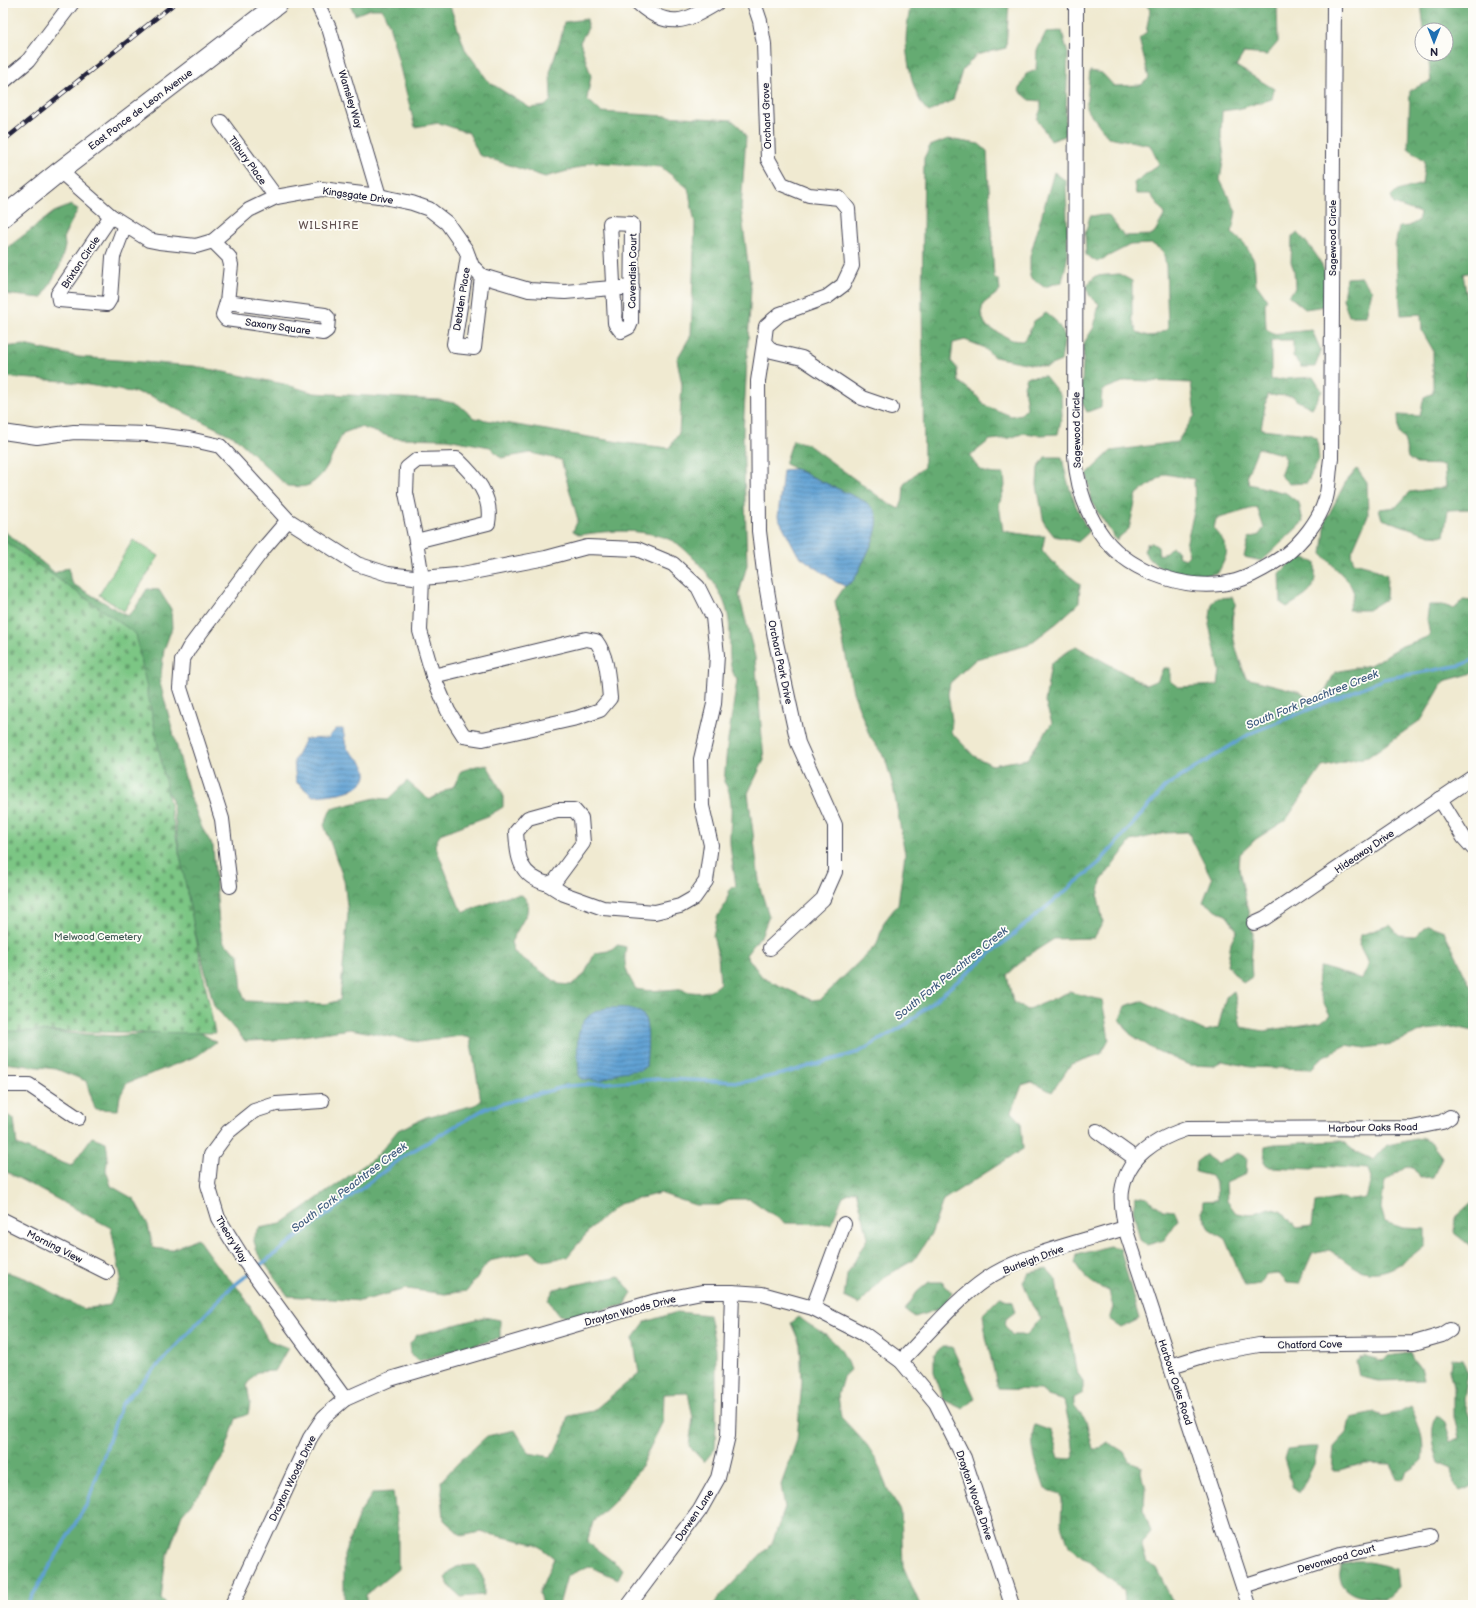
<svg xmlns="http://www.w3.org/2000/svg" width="1476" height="1608" font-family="'Balsamiq Sans',sans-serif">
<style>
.forest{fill:url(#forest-crowns);stroke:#446656}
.cemetery{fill:url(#cemetery-stones);stroke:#4f7460}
.park{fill:#7cc684;stroke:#4f7460}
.water{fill:url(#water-rules);stroke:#416287}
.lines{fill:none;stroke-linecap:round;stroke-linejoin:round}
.stream{stroke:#60a1d3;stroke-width:3.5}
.minor-casing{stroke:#414052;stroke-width:16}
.secondary-casing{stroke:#414052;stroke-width:21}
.minor{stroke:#fff;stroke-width:14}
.secondary{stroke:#fff;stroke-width:19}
.rail-casing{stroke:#22223b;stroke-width:4.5}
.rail{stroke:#fdfcf7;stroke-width:3;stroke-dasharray:9;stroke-linecap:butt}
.labels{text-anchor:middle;stroke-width:3.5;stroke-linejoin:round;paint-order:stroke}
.street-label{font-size:10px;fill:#22223b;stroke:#fdfcf7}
.park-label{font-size:10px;fill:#425b55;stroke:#fdfcf7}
.neighbourhood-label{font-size:11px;letter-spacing:1px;fill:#625251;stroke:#fdfcf7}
.water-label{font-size:11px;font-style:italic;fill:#3e5b7f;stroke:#fdfcf7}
</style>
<defs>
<pattern id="forest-crowns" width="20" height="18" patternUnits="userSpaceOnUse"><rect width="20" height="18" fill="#65ab72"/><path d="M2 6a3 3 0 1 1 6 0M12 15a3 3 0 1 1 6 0" fill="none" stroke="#538b5f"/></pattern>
<pattern id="cemetery-stones" width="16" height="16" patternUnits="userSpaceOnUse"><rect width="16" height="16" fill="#7cc684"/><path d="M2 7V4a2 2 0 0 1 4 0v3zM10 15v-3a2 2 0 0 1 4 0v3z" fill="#65a06d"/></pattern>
<pattern id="water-rules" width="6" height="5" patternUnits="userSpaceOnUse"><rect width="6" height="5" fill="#60a1d3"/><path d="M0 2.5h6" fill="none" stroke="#4f83ac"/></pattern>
</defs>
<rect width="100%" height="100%" fill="#fdfcf7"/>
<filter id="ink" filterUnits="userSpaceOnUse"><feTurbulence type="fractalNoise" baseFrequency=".025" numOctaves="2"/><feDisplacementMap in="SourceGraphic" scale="8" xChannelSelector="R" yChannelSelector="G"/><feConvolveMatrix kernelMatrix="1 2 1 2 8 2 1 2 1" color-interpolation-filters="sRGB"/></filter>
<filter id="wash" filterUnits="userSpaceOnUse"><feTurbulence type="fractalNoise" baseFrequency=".012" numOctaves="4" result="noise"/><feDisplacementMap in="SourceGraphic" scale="16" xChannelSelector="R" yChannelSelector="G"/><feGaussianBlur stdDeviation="0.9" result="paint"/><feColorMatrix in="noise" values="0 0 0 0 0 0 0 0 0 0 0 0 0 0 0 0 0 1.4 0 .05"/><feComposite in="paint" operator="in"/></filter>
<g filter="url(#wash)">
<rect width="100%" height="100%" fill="#f0ead1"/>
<!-- forest -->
<g class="forest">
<path d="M349,3H449L465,49L489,82L530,108L545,106L551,100L550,72L562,34L564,22L587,19L588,28L580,42L591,76L587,99L601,112L732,120L741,128L746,137L741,208L751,288L743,433L747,565L739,594L755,657L764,760L748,793L760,888L769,916L762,934L746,955L763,978L811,1000L821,999L877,944L884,922L898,904L905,854L893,786L885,758L870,737L853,692L835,601L845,586L852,582L856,576C863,561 880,533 877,517C876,510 869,505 864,501L785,464L793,440L807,444L886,502L899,509L903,499L904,483L924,467L922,301L924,158L930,146L948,139L979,144L987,151L994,277L999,281L1000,291L983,304L981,314L986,326L1012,340L1022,341L1027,337L1034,321L1046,313L1056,321L1065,336L1061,361L1046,367L994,357L983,347L965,340L953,343L951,361L957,368L958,381L975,394L984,405L1011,416L1021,414L1027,408L1024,386L1027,377L1045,376L1061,396L1062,415L1058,434L1041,435L1024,433L1010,438L990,440L970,456C980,473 985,474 1004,474L1005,486L999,505L1003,531L1035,536H1045L1042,550L1051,561L1080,584L1079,603L1057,623L1028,645L976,659L950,683L948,694L952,720L951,732L974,756L992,765L1027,759L1052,723L1045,702L1051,663L1076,646L1146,685L1158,680L1163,668H1170V681L1178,687L1218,685L1220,671L1209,625L1212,602L1217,598L1232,597L1236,603C1226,626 1238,656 1246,678L1301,692L1306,697L1316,699L1325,691L1335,672L1370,665L1402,646L1430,636L1427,619L1429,605H1443L1454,609L1463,600L1473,601V673L1444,681L1422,719L1368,757L1322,767L1286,820L1256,839L1240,854L1239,869L1253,934L1251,963L1252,977L1243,983L1227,965L1231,943L1237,930L1227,916L1203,902L1212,879L1188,832L1165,833L1131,841L1101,881L1098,897L1103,922L1094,938L1054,939L1029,955L1007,975L1013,1002L1027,1010L1069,992L1102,1000L1109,1039L1101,1054L1071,1064L1052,1092L1032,1082L1022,1085L1012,1112L1021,1122L1023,1149L943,1200L932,1232L914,1260L886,1276L859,1304L844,1297L847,1275L868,1237L856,1190L843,1196L831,1224L785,1223L750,1199H731L719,1205H695L660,1193L619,1204L593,1226L567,1257L544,1261L530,1252L489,1261L467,1291L445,1294L406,1289L361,1301L288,1296L258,1254L253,1238L259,1228L281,1224L342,1181L377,1156L398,1130L426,1117L475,1105L481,1101L470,1038L460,1036L419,1042L350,1029L275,1040L245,1041L214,1006L185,893L172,800L151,764L3,565V530L55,573L69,567L70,578L73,584L127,616L134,610L147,589L159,590L171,609L172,628L164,650L160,683L190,796L202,828L213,846L219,924L224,943L239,954L242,992L246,1001L326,1004L340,1000L348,914L344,880L324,825L331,809L375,798L388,799L407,781L429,800L454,786L461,771L476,766L487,765L503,794V807L488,816L440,834L435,845L459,906L465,912L507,896L522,895L528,902L527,913L511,942L514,952L559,984L571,985L584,975L595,953L608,951L618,945L626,947C623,966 626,972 636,989C651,992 662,990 677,989C680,988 683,990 686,991C699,994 711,993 720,983L718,955L713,936L717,917L725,905L730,889L736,886C734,871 731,857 730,843C729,824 736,798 724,782L727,747L737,680C725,663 732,641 729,621C727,603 717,586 706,572C698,563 683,546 673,541C644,528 610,530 580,535L573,531L578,520L561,460L531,453L501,458L490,447L447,439L394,438L360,427L343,433C333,451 328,475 309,485C303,488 293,486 287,486L236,438L149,395L64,381L3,377V347L24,345L79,357L194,366L284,384L314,393L439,400L458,404L474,418L625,443L669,448L679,433L682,385L677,359L691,335L695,223L688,188L661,167L592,162L575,169L545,177L479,155L469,133L439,123L415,127L389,24L382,9H370L355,15Z"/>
<path d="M911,3H1009L1006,48L976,55L962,71L953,100L929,112C914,102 906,58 906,40C906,28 909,14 911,3Z"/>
<path d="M1145,3H1277L1278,42L1267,55L1244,53L1236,66L1274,89L1272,99L1238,109L1222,111L1221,136L1224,156L1220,180L1236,211L1232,233L1244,243L1254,260L1256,284L1267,299L1265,304L1266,328L1272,334L1312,330L1321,351L1315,367H1301L1293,356V340H1276L1271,341V380L1313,377L1322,391L1312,408L1296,400L1293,396L1267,395L1261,429L1309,434L1317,438L1319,460L1307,483L1289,484L1280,475L1286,459L1282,454L1258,448L1247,475L1249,484L1286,493L1299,503L1303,522L1262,561L1244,557L1249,538L1259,535L1264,528L1257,507L1216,519L1214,528C1230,549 1230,550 1218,573C1208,574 1195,579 1186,577C1170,574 1152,566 1144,551L1147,544L1152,543L1158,547L1159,555L1166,553L1172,547L1177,550L1179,557L1185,559L1189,555L1186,545L1195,507L1194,479L1165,474L1137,494L1129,529L1116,540L1092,503L1087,474L1111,451L1177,442L1195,415L1191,383L1128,380L1102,390L1101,407L1087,412L1081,401L1084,343L1094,327L1099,304L1089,295L1087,286L1095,276L1119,274L1132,281V318L1137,332L1151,337L1168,329L1166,266L1163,251L1152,244L1130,245L1097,262L1086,255L1085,234L1090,216L1108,215L1124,236L1153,235L1165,214L1150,194H1136L1134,183L1159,164L1150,145L1108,137L1086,108L1090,71L1102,73L1114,86L1141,85L1149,78L1139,39L1146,33L1150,10Z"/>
<path d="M1421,3H1470L1473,16V272L1463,274L1469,309H1473V345L1468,356L1467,379L1470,445L1473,448V509L1448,510L1444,536L1430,535L1382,519L1379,509L1396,507L1410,492L1446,487L1444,465L1416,464L1408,458L1404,438L1399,434L1398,415L1420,416L1424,397L1433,393V350L1422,331L1421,314L1401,315L1395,246L1399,227L1409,226L1418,221L1420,213L1394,204L1391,197L1397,191L1422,184L1425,161L1408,148L1410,90L1431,81L1428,54H1446V30H1424Z"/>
<path d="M1062,31L1068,54L1065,136L1051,141L1037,119L1041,109V101L1030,100L1019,91L1026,74L1036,70L1037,50L1046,32Z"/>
<path d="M1054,172L1066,181L1068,255L1062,282L1044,287L1030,277V256Z"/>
<path d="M71,205L78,209L64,236L65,246L60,266L42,298L3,294V251L54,212Z"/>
<path d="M1298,233C1321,258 1330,271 1326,306L1305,309L1289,296L1295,288L1294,270L1291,262L1292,236Z"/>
<path d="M1361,277L1372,291L1366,316H1349L1343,299L1346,278Z"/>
<path d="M1045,457H1062C1067,484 1075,508 1089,532L1078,542L1054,536L1044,523L1037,485L1038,468Z"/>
<path d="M1357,469L1367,483L1368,515L1351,554L1354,562L1369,566L1387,575L1386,599L1368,610H1348L1354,593L1349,582L1322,554L1326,520L1345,483Z"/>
<path d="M1303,557L1315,563C1317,592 1310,593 1287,607L1281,603L1280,573L1290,563Z"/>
<path d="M1390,925L1399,935L1415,936L1428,925L1444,931L1471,987H1473V1031L1456,1027L1425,1030L1392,1044L1366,1048L1346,1045L1324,1056L1311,1069L1251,1067L1222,1061L1213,1066L1189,1065L1153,1049L1130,1034L1120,1019L1125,1006L1141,1001L1205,1031L1218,1028L1226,997L1234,991L1241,1027L1264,1031L1321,1022L1330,1015C1322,999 1312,984 1321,967L1362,979L1369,964L1359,945L1361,935Z"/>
<path d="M3,1029L116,1036L194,1029L216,1042L197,1056L127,1083L120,1096L118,1110L95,1109L86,1081L56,1069L3,1063Z"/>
<path d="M3,1113L14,1119L17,1145L71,1166L92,1137L106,1142L108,1156L106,1170L111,1186L134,1199L148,1225L153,1248L171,1250L197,1238L215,1263L243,1294L268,1340L288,1348L275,1371L257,1372L247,1384L250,1403L248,1414L236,1419L224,1455L205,1487L182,1514L165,1564L161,1599L167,1605H3V1271L25,1278L83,1309L110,1305L121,1278L111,1228L3,1170Z"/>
<path d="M1421,1138L1431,1143L1442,1157L1433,1177L1420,1178L1415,1169L1406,1166L1385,1181L1381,1208L1385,1222L1403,1228L1425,1229V1245C1407,1260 1385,1279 1360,1270C1353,1268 1338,1254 1329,1250L1312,1254L1299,1284L1287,1283L1279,1274L1266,1275L1260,1284L1245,1286L1225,1239L1211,1230L1202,1213L1203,1201L1217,1200L1216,1185L1211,1176L1195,1172L1196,1162L1205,1155L1218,1164L1237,1153L1247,1157L1246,1174L1226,1183L1227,1201L1236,1213L1250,1215L1269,1208L1283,1212L1296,1228L1312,1226L1315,1203L1341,1198L1352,1200L1366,1198L1371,1179L1368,1169L1320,1166L1312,1169L1270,1167L1264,1163L1265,1146L1275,1144L1342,1141L1353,1150L1374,1160L1387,1145Z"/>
<path d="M1136,1196L1147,1198L1163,1210L1175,1211L1178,1220L1164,1240L1147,1245L1140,1240L1133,1209Z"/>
<path d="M1473,1202V1248L1454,1233L1455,1218Z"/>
<path d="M1109,1246L1120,1248L1139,1319L1121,1328L1109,1320L1113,1307L1109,1291C1093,1285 1084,1278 1075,1263L1077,1255Z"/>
<path d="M1047,1269L1056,1279L1059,1301L1070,1333L1076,1371L1083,1381V1393L1074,1398V1405L1086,1420L1093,1449H1098L1108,1442L1124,1452L1129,1461L1142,1466L1141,1472L1145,1489L1144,1510L1151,1532L1141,1543L1147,1563L1156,1568L1174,1604L1176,1605H1125L1124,1590L1069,1546L1061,1522L1062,1501L1061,1494L1045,1489C1039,1471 1027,1443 1035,1425L1051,1431L1059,1458L1071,1459L1074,1457L1072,1437L1064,1401L1048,1396L1041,1390L998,1389L986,1337L983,1314L1000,1297L1012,1302L1015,1312L1006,1319L1005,1326L1012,1335H1027L1041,1318L1032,1305L1023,1282L1029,1273Z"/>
<path d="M619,1276L632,1293L625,1305L569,1317L559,1315L548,1300L554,1289Z"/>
<path d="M929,1282H942L952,1293L942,1308L915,1317L905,1310L917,1292Z"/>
<path d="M677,1312L709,1315L716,1349V1424L715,1449L704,1462L689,1446L693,1418L688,1393L664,1394L663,1421L639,1470L613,1503L593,1522L587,1542L623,1569L618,1579L589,1566L567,1576L559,1605H542L539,1593L554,1558L536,1544L480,1532L462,1536L444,1520L441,1481L459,1462L487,1436L515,1430L529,1453L551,1457L562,1439L568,1416L593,1411L639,1373L633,1338L645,1322Z"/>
<path d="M484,1317L500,1320V1338L418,1361L410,1354V1344L417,1335Z"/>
<path d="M799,1317C824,1337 839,1336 850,1370L843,1377L838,1395L841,1417L867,1445L876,1459L887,1488L901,1511L903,1566L920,1605H874L855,1601L846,1605H713L723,1593L772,1543L785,1508L781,1485L797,1440L802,1381L800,1344L791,1323Z"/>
<path d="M942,1347H952L975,1398L963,1409L944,1400L934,1373V1354Z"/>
<path d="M1410,1353L1420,1367L1423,1380L1378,1381L1360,1377L1357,1361L1365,1356L1384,1361L1388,1356Z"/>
<path d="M1451,1358L1462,1359L1468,1373L1464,1401L1473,1426V1485L1460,1490L1454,1484L1452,1469L1438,1463C1433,1448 1427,1429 1437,1415L1445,1422L1451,1442L1459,1438L1454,1417V1386L1450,1369Z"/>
<path d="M1410,1406C1420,1424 1425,1441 1422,1461L1405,1473L1403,1478L1398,1480L1390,1464L1366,1463L1339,1470H1332L1334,1447L1347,1433L1350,1418L1375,1413L1383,1416L1397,1413Z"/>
<path d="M1309,1447H1318L1314,1464L1299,1494L1293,1488L1284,1459L1287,1449Z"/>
<path d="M393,1492L398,1530V1569L366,1595V1605H342L344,1602V1554L360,1512L373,1493Z"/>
<path d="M1355,1562H1369L1396,1568L1398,1588L1387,1598C1371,1599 1345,1598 1340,1578C1339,1575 1341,1569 1341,1565Z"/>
<path d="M475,1565L484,1579V1595L461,1597L450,1587L445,1578L456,1566Z"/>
</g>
<!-- cemetery -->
<path class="cemetery" d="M3,540L136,634L215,1033L3,1031Z"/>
<!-- park -->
<path class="park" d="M133,540L159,556L124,611L99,595Z"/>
<!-- water -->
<g class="water">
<path d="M795,469L864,501C869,505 876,510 877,517C880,533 863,561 856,576L852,582L845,586L836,582L798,555L778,517L783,470Z"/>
<path d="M336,729H343C344,735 345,743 347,748C352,755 360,758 364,766C377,792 328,795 313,796L296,782L294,761L305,739L328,738Z"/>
<path d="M607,1008C618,1008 632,1006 641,1013C651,1020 647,1055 646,1066L641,1070L620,1072L600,1081L582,1079L579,1075C578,1046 570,1016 607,1008Z"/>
</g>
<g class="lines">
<!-- stream -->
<g class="stream">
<path d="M255,1269L404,1156L486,1108L567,1086L658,1079L744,1082L782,1074L859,1052L905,1025L1099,863L1165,787L1251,733L1384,679L1462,665L1473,660"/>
<path d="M27,1605L88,1502L121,1405L227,1291L250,1273"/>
</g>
</g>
</g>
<g filter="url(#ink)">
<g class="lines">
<defs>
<g id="minor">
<path d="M317,3L329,28L379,196"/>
<path d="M638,3C668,30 686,22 717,3"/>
<path d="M754,3L760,21L764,44L768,159L782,184L809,195L839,198L848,209L852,266L843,285L827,297L780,314L766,326L764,342L772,351L802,358L862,398L891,408"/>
<path d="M1076,3L1075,456C1077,486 1086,514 1104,538C1132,574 1192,593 1236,581C1253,576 1269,566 1284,556C1301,543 1320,520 1326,498C1329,486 1329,472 1331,459L1334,3"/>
<path d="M3,82L28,61L72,3"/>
<path d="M221,122L276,197"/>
<path d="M60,171L111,216L149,240L159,242L196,246L213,241L249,210L276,197L321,189L379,196L412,203L429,209L447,223L466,250L472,266L482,276L529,290L565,292L612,288H632"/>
<path d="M111,216L58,294L59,300L107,304L110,299L113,257L125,225"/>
<path d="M610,223L632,224L631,322L629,327L621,331L615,323Z"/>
<path d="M213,241L229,257L231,265L227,302L325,315L328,318L327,330L323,333L226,319L223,315L227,302"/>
<path d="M468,256L454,344L455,346L474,348L482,276"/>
<path d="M764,342L758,381L759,531L764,572L775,638L798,743L835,825V872L823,899L770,948"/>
<path d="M3,432L37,437L74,432L148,434L189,439L220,446L288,520L357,564L388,574L422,578L457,575L546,558L587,547L637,549L673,564L698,587L713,617L717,655L714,704L701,759L702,806L711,845L706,881L694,898L680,906L655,912L603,908L564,894L548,884"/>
<path d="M457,459C475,476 493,496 488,523L416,541L406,493L407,468L417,460Z"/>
<path d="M416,541L422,578L420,631L433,676"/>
<path d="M586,639L596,641C608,657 608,679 610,698L600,710L577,718L483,739L464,736L448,711L433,676Z"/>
<path d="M1440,799L1464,838L1473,848"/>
<path d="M557,810H574L581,818L583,843L555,881L548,884C519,876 518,859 516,832L528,818Z"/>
<path d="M230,886L222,819L180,688L182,661L189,648L264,548L288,520"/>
<path d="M1254,923L1265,918L1473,777"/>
<path d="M3,1085H29L78,1118"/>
<path d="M322,1101L276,1104L254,1111L228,1132L211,1155L208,1185L218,1218L246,1263L345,1399"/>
<path d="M1097,1131L1136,1159"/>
<path d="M3,1220L107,1272"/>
<path d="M813,1308L844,1224"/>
<path d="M901,1361C928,1334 954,1301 986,1279C1021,1255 1083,1241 1125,1228"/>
<path d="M1171,1366L1209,1354L1259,1345L1414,1343L1442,1335L1450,1330"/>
<path d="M1243,1586L1341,1555L1431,1537"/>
<path d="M232,1605L310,1438L324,1417L345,1399L390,1379L656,1301L702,1292H732L762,1294L813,1308L864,1334L901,1361L936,1403L964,1458L1012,1605"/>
<path d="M629,1605L700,1510L718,1478L728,1436L732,1292"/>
<path d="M1249,1605L1125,1228C1124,1217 1120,1202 1122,1191C1127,1156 1156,1139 1186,1129L1412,1128L1442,1122L1450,1117"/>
</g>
<path id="secondary" d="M3,217L60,171L279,3"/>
</defs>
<!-- minor casing -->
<use href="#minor" class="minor-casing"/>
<!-- secondary casing -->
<use href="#secondary" class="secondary-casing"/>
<!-- minor -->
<use href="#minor" class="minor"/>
<!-- secondary -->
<use href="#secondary" class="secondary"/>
<defs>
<path id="rail" d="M3,141L175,3"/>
</defs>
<!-- rail casing -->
<use href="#rail" class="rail-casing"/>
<!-- rail -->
<use href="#rail" class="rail"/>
</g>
</g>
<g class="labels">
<!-- street labels -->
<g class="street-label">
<text transform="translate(351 99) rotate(73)" y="4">Wamsley Way</text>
<text transform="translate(140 109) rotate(-37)" y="4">East Ponce de Leon Avenue</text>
<text transform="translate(766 116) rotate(-92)" y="4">Orchard Grove</text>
<text transform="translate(248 160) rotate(54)" y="4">Tilbury Place</text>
<text transform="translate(358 195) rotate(8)" y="4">Kingsgate Drive</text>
<text transform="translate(1332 238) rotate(-90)" y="4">Sagewood Circle</text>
<text transform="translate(80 262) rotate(-56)" y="4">Brixton Circle</text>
<text transform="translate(632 271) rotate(-89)" y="4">Cavendish Court</text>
<text transform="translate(461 299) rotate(-81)" y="4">Debden Place</text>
<text transform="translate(278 326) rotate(8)" y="4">Saxony Square</text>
<text transform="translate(1076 430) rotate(-91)" y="4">Sagewood Circle</text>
<text transform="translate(781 662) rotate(78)" y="4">Orchard Park Drive</text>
<text transform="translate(1364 851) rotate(-34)" y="4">Hideaway Drive</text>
<text transform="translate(1373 1127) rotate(-1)" y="4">Harbour Oaks Road</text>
<text transform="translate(232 1239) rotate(59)" y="4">Theory Way</text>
<text transform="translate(55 1246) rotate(27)" y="4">Morning View</text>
<text transform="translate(1033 1259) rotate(-21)" y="4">Burleigh Drive</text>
<text transform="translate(630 1310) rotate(-15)" y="4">Drayton Woods Drive</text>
<text transform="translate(1310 1344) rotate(-1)" y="4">Chatford Cove</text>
<text transform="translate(1176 1382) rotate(72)" y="4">Harbour Oaks Road</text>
<text transform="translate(292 1478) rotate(-64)" y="4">Drayton Woods Drive</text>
<text transform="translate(975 1495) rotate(71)" y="4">Drayton Woods Drive</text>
<text transform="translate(694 1515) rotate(-56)" y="4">Darwen Lane</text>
<text transform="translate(1336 1558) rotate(-16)" y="4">Devonwood Court</text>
</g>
<!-- park labels -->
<g class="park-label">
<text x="98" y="940">Melwood Cemetery</text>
</g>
<!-- neighbourhood labels -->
<g class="neighbourhood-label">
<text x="329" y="229">WILSHIRE</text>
</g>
<!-- water labels -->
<g class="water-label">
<text transform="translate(1312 699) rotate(-22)" y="4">South Fork Peachtree Creek</text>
<text transform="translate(951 973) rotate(-39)" y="4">South Fork Peachtree Creek</text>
<text transform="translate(349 1187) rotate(-37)" y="4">South Fork Peachtree Creek</text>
</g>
</g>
<!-- margin -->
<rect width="1476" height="1608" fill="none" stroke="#fdfcf7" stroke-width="16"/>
<!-- north arrow -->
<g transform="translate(1434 42) rotate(180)"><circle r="19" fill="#fdfcf7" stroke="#a5a5ac"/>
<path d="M0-3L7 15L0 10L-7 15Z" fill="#1f6fb2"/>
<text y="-6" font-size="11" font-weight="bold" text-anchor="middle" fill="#22223b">N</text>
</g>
</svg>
